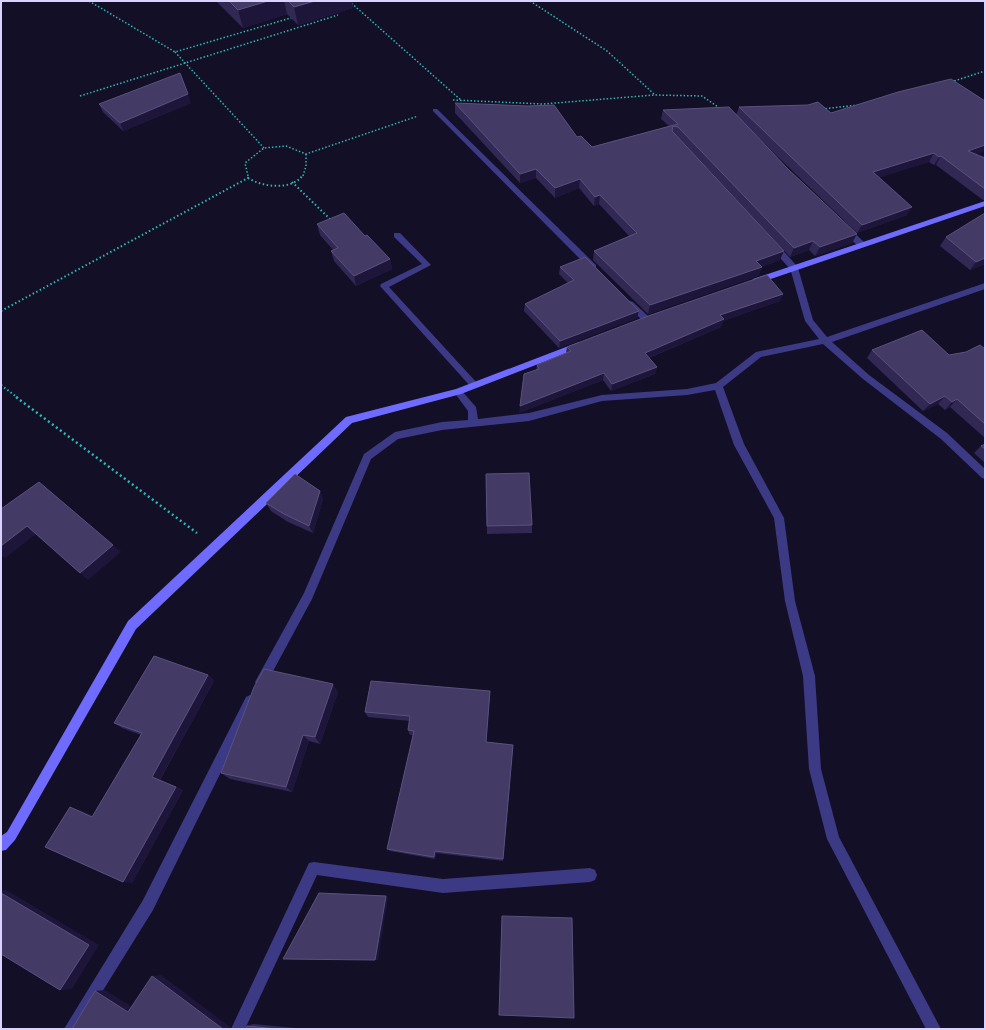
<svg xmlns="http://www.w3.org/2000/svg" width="986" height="1030" font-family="Rubik,sans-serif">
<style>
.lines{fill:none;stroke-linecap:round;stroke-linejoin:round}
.path-far2{stroke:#2fb8b0;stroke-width:1.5;stroke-dasharray:1.5 2;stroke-linecap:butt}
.path-far1{stroke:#2fb8b0;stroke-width:2;stroke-dasharray:1.5 2.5;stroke-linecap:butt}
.path{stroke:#2fb8b0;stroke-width:2.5;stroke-dasharray:2 3;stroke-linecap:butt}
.lane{fill:#3d3a85;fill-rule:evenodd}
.street{fill:#3d3a85;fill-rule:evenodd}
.secondary{fill:#6f6bff;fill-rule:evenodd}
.wall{fill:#312854}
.shaded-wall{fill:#1d163a}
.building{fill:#433a66;stroke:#5a527e}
</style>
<rect width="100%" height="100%" fill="#130f26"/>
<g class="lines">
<!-- path-far2 -->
<g class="path-far2">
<path d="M89,1L175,52L294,17"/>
<path d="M349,1L462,101"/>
<path d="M530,1L607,51L654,94"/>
<path d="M175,52L264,148"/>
<path d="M951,82L985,71"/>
<path d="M80,96L338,15"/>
<path d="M453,100L543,104L654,95L702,96L721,109"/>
<path d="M822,109L859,105"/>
<path d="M248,176L245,163L264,148L286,146L306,154L418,116"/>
<path d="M303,176L306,166V154"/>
</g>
<!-- path-far1 -->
<g class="path-far1">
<path d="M248,178C262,187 292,191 303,175"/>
<path d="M292,182L332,221"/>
<path d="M1,311L248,178L247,175"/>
<path d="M1,385L18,398"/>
</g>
<!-- path -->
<path class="path" d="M16,397L197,533"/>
<!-- lane -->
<g class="lane">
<path d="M794,265L798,268L813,320L827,337L985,283V289L832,342L869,375L947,433L985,469V479L982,478L941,439L863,379L823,344L761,357L723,387L744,444L784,518L795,601L815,676L821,769L839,837L941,1029H926L827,839L809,769L803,676L785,601L774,518L734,445L715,390L687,395L602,401L529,421L442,430L398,439L371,459L312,599L265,686L261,688L257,686L255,682L304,593L364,454L395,432L442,422L468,420V411L454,392L458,389L461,390L476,407L478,419L529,413L602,395L687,389L716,383L756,352L819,339L805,321L790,268Z"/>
<path d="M250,695L254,697L256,701L254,705L153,910L79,1029H64L143,900L246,697Z"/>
<path d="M314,862L443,879L590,868L595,870L597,875L595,880L590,882L443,893L317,875L245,1029H231L309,863Z"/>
</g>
<!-- street -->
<g class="street">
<path d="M433,109H437L596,265V269H590L433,111Z"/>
<path d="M843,228H849L865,243V247H859L843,232Z"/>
<path d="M394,233H400L431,265L389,287L477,383L478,385L477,387H471L380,286L381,284L422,264L394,237Z"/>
<path d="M774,243L777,244L797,266V270H791L771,248L770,246Z"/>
<path d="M630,301L633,302L649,317L650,319L649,321H643L627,306L626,304Z"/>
</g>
<!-- secondary -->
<g class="secondary">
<path d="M985,201V206L759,283L756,284L752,281L753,279Z"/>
<path d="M579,342L583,345L582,347L461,394L352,423L136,629L15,840L6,850L1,851V836L7,832L128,621L346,417L456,389Z"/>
</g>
</g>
<!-- wall -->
<g class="wall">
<path d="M216,1H352L353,8L298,25L287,14L243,28Z"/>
<path d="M191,103L123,131L103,112L99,104Z"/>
<path d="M455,103L592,147L669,126L661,119L663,110L736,115L739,107L831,113L976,155L985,158V200H983L936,165H934L929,162L879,177L907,215L857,233L752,132L788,169L857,234L852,243L815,256L809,250L790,257L704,165L780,260L761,267H762L758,276L648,314L593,260L594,251L629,236L599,204L594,206L579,188L555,198L536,178L520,183L455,113Z"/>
<path d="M317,224L365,236L390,259L392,269L356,286L334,261L331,251L333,250L320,235Z"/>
<path d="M946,237L985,264L970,270L940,246Z"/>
<path d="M560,267L637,318L559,348L524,311L525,304L568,283L559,274Z"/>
<path d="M783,294L780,301L723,321L721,327L649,358L657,367L655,374L611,391L603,380L519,413L536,370L537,365L566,353L567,347Z"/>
<path d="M985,349V438L950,407L945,410L938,404L923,411L867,358L872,350L949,355Z"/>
<path d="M985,444V463L974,453L981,446Z"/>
<path d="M486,474L532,525V533L487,534Z"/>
<path d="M320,491L323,499L313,533L288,522L271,511L266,503Z"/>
<path d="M208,675L214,681L160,780L183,790L132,883L80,810L93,816L141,735L122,728L114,723Z"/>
<path d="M490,691L486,742L513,745L503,861L436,853L435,859L390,851L387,849L413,735H410L408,730L410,721L368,717L365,712Z"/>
<path d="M338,692L320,744L309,741L292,792L230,779L221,773Z"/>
<path d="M253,1024L306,1029H246L247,1026Z"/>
</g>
<!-- shaded-wall -->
<g class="shaded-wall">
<path d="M268,1H284L287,14L243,28L238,10Z"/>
<path d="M315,1H352L353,8L298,25L294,7Z"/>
<path d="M188,94L191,103L123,131L120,123Z"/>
<path d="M985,145V151L962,160L968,151Z"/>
<path d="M934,153L929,162L869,181L873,172Z"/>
<path d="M941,156L936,165H934L939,157Z"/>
<path d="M536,169V178L520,183V174Z"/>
<path d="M580,179L579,188L555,198V188Z"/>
<path d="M600,195L599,204L594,206L595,197Z"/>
<path d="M912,207L907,215L857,233L862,225Z"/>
<path d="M857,234L852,243L815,256L820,247Z"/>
<path d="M813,241L809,250L790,257L794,248Z"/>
<path d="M784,251L780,260L753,270L756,261Z"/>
<path d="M985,258V264L970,270L976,262Z"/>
<path d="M390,259L392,269L356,286L354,276Z"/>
<path d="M762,267L758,276L648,314L650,305Z"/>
<path d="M783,294L780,301L723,321L721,327L643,360L645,353L720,315Z"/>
<path d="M639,311L637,318L559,348L560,341Z"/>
<path d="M657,367L655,374L611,391L612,384Z"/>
<path d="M604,373L603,380L519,413L520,406Z"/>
<path d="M945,396L938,404L923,411L930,404Z"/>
<path d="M957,399L950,407L945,410L952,402Z"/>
<path d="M320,491L323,499L313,533L309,526Z"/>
<path d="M27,526L36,534L5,558L1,555V546Z"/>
<path d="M113,545L121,552L88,580L80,573Z"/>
<path d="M208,675L214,681L159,781L152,777Z"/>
<path d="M333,684L338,692L320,744L315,737Z"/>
<path d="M490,691V696L486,746V742Z"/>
<path d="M303,735L309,741L292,792L286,787Z"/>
<path d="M176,787L183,790L132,883L123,882Z"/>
<path d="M70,807L80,810L102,819L92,817Z"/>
<path d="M435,851L436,853L435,859L434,857Z"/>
<path d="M1,890H6L99,945L72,989L60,990L1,893Z"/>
<path d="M386,896L388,898L378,960H375Z"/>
<path d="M161,975L230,1027V1029H223L152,976Z"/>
<path d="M105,990L137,1010L128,1012L95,991Z"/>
</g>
<!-- building -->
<g class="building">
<path d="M229,1H268L238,10Z"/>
<path d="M288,1H315L294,7Z"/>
<path d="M180,73L188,94L120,123L99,104Z"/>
<path d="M951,79L985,101V145L968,151L985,158V189L941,156L939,157L934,153L873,172L912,207L862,225L739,107L808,105L818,102L831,113L898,92Z"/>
<path d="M455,103L527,106L554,105L577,137L581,136L592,147L678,124L663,110L729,107L788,169L857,234L820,247L813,241L794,248L678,127L673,126L672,131L784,251L756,261L762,267L650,305L594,251L637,233L600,195L595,197L580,179L555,188L536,169L520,174Z"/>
<path d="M344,213L365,236L367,235L390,259L354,276L331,251L338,248L317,224Z"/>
<path d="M985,213V258L976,262L946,237Z"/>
<path d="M585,257L639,311L560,341L525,304L574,280L560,267Z"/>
<path d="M767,275L783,294L720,315L724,319L645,353L657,367L612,384L604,373L520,406L524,374L539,369L537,365L571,351L567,347L651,315Z"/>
<path d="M922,330L949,355L966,352L980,345L985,349V424L957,399L952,402L945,396L930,404L872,350Z"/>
<path d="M985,444V449L981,446Z"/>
<path d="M529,473L532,525L487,526L486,474Z"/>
<path d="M295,474L320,491L309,526L284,514L266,503Z"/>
<path d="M39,482L113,545L80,573L27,526L1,546V509Z"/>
<path d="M154,656L208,675L152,777L176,787L123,882L45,847L70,807L92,817L142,733L114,723Z"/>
<path d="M264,669L333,684L315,737L303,735L286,787L221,773L254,687Z"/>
<path d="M371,681L490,691L486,742L513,745L503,859L435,851L434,857L387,849L414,731L408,730L410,716L365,712Z"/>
<path d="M1,893L89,945L60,990L1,954Z"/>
<path d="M319,893L386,896L375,960L283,959Z"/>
<path d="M502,916L572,918L574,1018L499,1015Z"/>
<path d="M152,976L223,1029H72L95,991L128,1012Z"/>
<path d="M247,1026L277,1029H246Z"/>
</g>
<!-- border -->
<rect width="986" height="1030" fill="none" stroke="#d9d4ff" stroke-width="4"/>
</svg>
